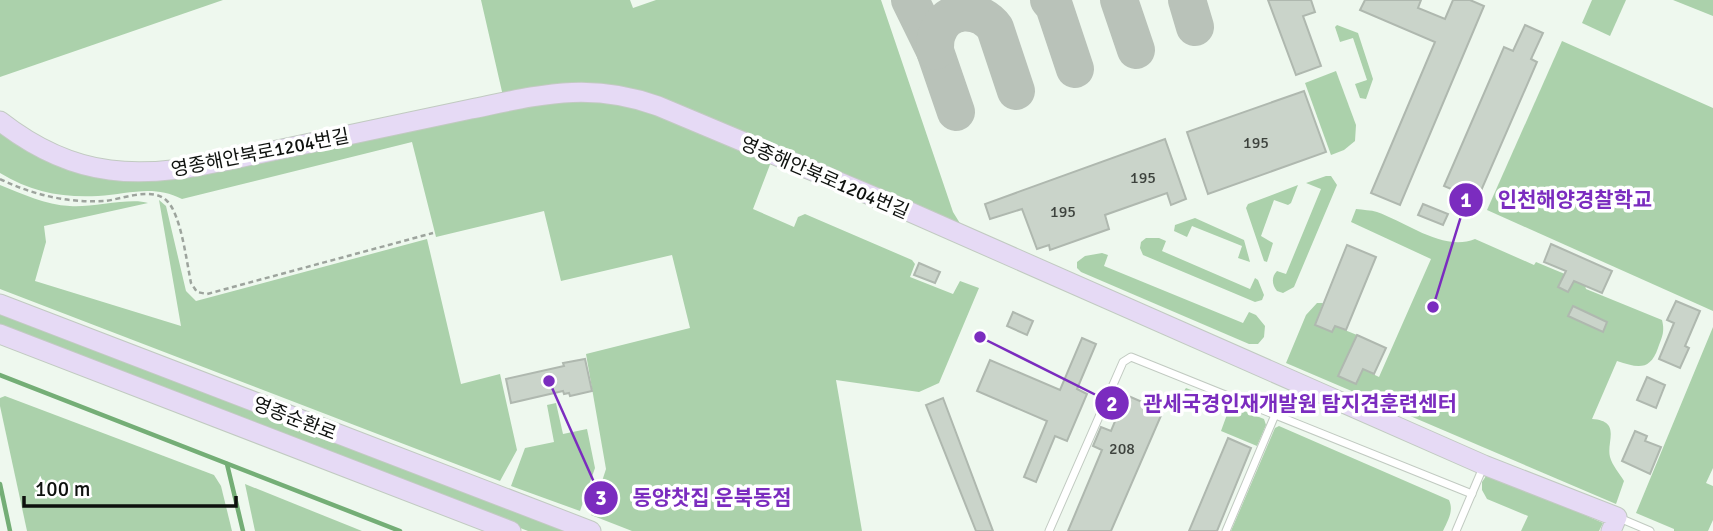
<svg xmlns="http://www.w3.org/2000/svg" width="1713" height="531" font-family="Signika,'Noto Sans KR',sans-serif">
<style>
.green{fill:#abd1ab}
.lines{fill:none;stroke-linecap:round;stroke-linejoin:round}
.stream{stroke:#74ae76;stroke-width:4.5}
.taxiway{stroke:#b9c2b9;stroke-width:38}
.building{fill:#cad4ca;stroke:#afb8af;stroke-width:2}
.lane-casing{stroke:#c1cac1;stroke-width:9}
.secondary-casing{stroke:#c1cac1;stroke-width:21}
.path{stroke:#9da49d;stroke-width:2.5;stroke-dasharray:5 3.5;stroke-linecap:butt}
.lane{stroke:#fff;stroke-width:7}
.secondary{stroke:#e6daf5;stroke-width:19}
.labels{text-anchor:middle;stroke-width:7;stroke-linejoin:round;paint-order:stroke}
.number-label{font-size:16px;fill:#3d423d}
.street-label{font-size:19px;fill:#0e110e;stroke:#fff}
.leader{fill:none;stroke:#7b2cbf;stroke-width:2.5}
.callout-dot{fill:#7b2cbf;stroke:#fff;stroke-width:2.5}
.mark-label{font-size:21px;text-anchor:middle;font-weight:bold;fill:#fff}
.callout-label{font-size:21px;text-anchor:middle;font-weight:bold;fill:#7b2cbf;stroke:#fff;stroke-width:7;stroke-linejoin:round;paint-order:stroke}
</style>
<rect width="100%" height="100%" fill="#eef8ee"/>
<!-- green -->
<g class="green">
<path d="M0,0H223L0,77Z"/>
<path d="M481,0H630L633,8L656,0H881L953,212L961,225L671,102L626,87L592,83L503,96Z"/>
<path d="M1592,0H1626L1610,36L1582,23Z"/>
<path d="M1673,0H1713V16Z"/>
<path d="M1337,25L1358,33L1373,79L1366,99L1360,98L1355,84L1367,80L1353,38L1340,42L1335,27Z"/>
<path d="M1562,41L1713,108V311L1487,210Z"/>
<path d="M1336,71L1356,125L1355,141L1344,150L1331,155L1305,83Z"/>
<path d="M542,100L631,103L771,162L753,209L794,227L798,217L805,214L912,260L915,264L910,277L953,294L960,281L979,288L939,383L919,392L836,380L862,531H632L591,515L606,469L586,354L690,328L672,255L561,281L544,211L436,237L412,142L182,199C153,184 129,194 98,196C63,198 31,192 0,173V132L103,175Z"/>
<path d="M1326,176H1331L1337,185L1294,287L1283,293L1277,291C1272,285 1271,277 1277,271L1286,274L1321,189L1306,183Z"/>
<path d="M0,185C23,194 45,205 70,206C91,208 131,197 148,203L44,226L46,242L35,281L181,326L159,200L166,206L186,291L196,301L427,239L461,384L500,374L517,450L500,481L0,289Z"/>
<path d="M1298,185L1291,203L1288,205L1274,200L1261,236L1273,243L1267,262L1264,261L1246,208L1248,204Z"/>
<path d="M1356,209C1363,210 1371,210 1377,212C1408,223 1444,252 1475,239L1534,265L1536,262L1584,282L1586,289L1662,320C1665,332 1662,337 1658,348C1650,371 1638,368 1617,361L1592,419C1622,421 1606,442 1610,457C1612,465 1620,474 1624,481L1616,504L1286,363L1306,315L1317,303H1323L1315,325L1332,332L1335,326L1357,335L1346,361L1379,377L1431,259L1351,222Z"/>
<path d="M1195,218L1244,240L1250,262L1238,258L1242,246L1192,226L1187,237L1174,231L1175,225Z"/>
<path d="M1146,238H1159L1166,241L1162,251L1250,289L1255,278L1258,280L1264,295L1262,300L1255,302L1143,255L1140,248L1141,242Z"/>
<path d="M1102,253L1108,255L1104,266L1243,323L1249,312L1256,315L1265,326L1264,337L1258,344H1249L1081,272L1077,268V262L1085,256Z"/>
<path d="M0,311L572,531H528L466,507L0,328Z"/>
<path d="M1713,327V468L1706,483L1713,486V520L1708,531H1674V529L1636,513Z"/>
<path d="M1186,388L1264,419L1266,425L1257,446L1221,431L1229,409L1191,394L1187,403L1181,401L1180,397Z"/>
<path d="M5,396L214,475L221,486L232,531H27L0,406V398Z"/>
<path d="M556,403L563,434L587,429L595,468L580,511L511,486L525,448L554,442L547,405Z"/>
<path d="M1279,426L1449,500C1454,511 1448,520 1443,531H1231L1275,428Z"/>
<path d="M1488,473L1603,523L1599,531H1521L1528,516L1487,499L1482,490V482Z"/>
<path d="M245,484L362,531H255Z"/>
</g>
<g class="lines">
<!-- stream -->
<g class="stream">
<path d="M0,375L400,531"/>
<path d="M227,464L243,531"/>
<path d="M0,484L10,531"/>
</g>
<!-- taxiway -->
<g class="taxiway">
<path d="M910,0L935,51L956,112"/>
<path d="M1049,0L1054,6L1075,69"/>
<path d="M1119,0L1136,50"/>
<path d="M1187,0L1195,27"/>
<path d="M935,51C935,46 935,39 937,34C946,6 980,7 995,28L1016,91"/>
</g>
</g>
<!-- building -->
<g class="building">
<path d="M1268,0H1311L1315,12L1303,16L1321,66L1296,75Z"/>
<path d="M1365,0H1421L1418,8L1445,19L1453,0H1470L1484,6L1400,205L1371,193L1435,42L1360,10Z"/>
<path d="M1525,25L1543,33L1531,59L1537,62L1477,200L1444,186L1504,47L1513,51Z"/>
<path d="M1304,91L1326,152L1208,194L1187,132Z"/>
<path d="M1165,139L1186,199L1171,205L1167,193L1105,215L1109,229L1050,250L1049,245L1037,249L1022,209L990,219L985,204Z"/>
<path d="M1423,204L1448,214L1443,225L1418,215Z"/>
<path d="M1551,244L1612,271L1602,293L1574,281L1568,292L1558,287L1566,271L1544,262Z"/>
<path d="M1347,245L1376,257L1346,330L1335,326L1332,332L1315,325Z"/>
<path d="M919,263L940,272L935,283L914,275Z"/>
<path d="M1676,301L1700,311L1685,346L1689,348L1680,368L1659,359L1674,323L1667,320Z"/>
<path d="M1573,306L1607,322L1603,332L1568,316Z"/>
<path d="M1013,312L1033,321L1027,335L1007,326Z"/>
<path d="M1357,335L1386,348L1374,374L1363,369L1356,384L1338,376Z"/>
<path d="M1082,338L1096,344L1077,389L1087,394L1067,441L1055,436L1036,482L1024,477L1047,421L977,391L990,360L1060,390Z"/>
<path d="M585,359L592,391L570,396L569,393L564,394L563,391L511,403L506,379L564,366L563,363Z"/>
<path d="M1647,377L1665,385L1656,408L1637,400Z"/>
<path d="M1126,395L1163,411L1111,531H1068L1102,450L1093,446L1101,427L1111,431Z"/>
<path d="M943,398L993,531H976L926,405Z"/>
<path d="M1635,431L1647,436L1645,441L1661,447L1650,474L1622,461Z"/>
<path d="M1228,438L1251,448L1217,531H1189Z"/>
</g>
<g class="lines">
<defs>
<g id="lane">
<path d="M1617,517L1650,531"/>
<path d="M1049,531L1123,362L1131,357L1472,494"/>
<path d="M1226,531L1275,415"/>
<path d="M1456,531L1484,465"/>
</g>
<g id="secondary">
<path d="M0,121C32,146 70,165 110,170C162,177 212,163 263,153C332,139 401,124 471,109C540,95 589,81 658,106L901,208L1484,465L1617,517L1611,531"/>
<path d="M0,304L591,531"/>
<path d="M0,334L511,531"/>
</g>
</defs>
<!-- lane casing -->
<use href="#lane" class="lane-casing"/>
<!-- secondary casing -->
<use href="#secondary" class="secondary-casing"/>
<!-- path -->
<path class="path" d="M0,179C33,195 67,203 105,201C123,199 152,186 167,201C181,214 187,264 191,283L197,292L207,294L433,233"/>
<!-- lane -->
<use href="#lane" class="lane"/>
<!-- secondary -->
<use href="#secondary" class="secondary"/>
</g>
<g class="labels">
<!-- number labels -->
<g class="number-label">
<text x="1256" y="148">195</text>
<text x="1143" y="183">195</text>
<text x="1063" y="217">195</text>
<text x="1122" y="454">208</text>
</g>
<!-- street labels -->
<g class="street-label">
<text transform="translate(260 152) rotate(-11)" y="7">영종해안북로1204번길</text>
<text transform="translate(825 177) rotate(23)" y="7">영종해안북로1204번길</text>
<text transform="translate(295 418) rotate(21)" y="7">영종순환로</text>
</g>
</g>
<!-- callouts -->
<path class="leader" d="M1433 307L1466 200M980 337L1112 403M549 381L601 498"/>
<g class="callout-dot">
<circle cx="1433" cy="307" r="7"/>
<circle cx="980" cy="337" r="7"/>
<circle cx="549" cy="381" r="7"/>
<circle cx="1466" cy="200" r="18"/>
<circle cx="1112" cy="403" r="18"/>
<circle cx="601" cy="498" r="18"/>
</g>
<g class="mark-label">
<text x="1466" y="207">1</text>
<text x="1112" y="411">2</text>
<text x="601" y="505">3</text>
</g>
<g class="callout-label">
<text x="1575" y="207">인천해양경찰학교</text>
<text x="1300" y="411">관세국경인재개발원 탐지견훈련센터</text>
<text x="712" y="505">동양찻집 운북동점</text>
</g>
<!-- scale -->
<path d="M24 496v10h212v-10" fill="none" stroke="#0e110e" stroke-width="3.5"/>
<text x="35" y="496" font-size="21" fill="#0e110e" stroke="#ffffff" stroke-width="5" paint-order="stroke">100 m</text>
</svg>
